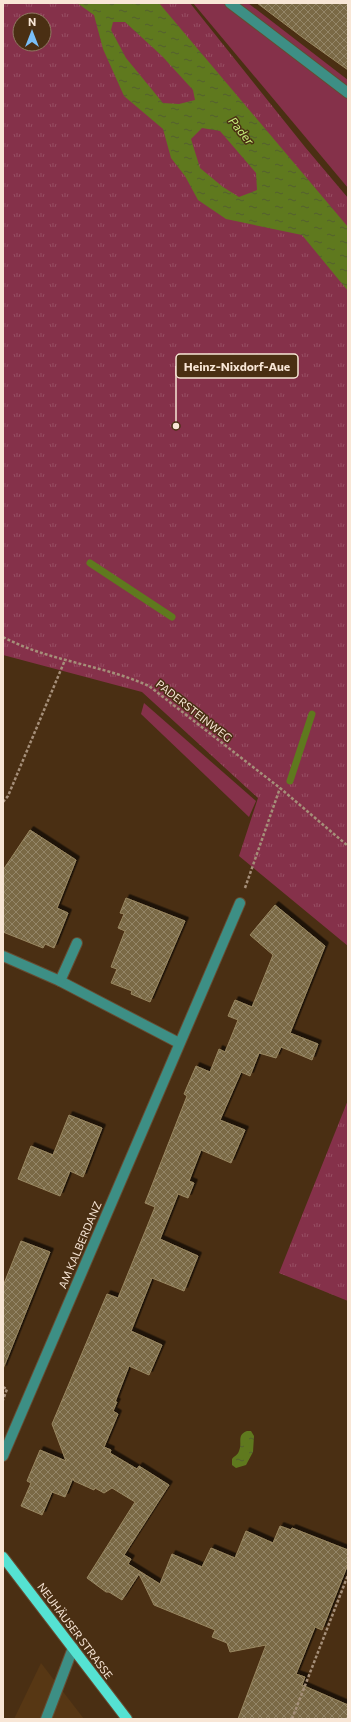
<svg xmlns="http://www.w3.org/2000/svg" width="351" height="1722" font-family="Commissioner,sans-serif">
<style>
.built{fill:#573714}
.grass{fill:#85314a}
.park{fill:url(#park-tufts);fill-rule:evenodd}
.water{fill:url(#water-ripples);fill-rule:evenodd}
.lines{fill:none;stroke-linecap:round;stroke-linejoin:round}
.stream{stroke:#5f791e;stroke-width:7}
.building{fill:url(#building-cross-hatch);stroke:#998761;filter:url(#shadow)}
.minor-casing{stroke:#664c32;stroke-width:12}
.major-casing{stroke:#664c32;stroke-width:12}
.path{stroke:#a58f79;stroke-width:2.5;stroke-dasharray:3 2;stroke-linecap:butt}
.minor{stroke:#3d8f85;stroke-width:10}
.major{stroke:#55e2d2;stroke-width:10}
.labels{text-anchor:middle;stroke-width:3;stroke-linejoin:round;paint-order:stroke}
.street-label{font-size:11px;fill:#f8e6d6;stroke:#4a2f13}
.water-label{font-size:12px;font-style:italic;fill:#c8ef7b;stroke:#4a2f13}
.leader{fill:none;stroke:#f8e6d6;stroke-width:1.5}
.callout-dot{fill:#f8e6d6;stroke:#4a2f13;stroke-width:1.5}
.callout{fill:#4a2f13;stroke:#f8e6d6;stroke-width:1.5}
.callout-label{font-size:12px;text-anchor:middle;font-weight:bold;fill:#f8e6d6}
</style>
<defs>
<pattern id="park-tufts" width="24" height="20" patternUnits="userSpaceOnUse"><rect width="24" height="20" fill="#85314a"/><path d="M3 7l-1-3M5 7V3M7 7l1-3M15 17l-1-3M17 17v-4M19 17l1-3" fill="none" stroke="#974f63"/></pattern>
<pattern id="water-ripples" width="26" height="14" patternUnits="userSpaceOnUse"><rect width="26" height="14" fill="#5f791e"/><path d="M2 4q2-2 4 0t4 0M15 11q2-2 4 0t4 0" fill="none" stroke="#545f2f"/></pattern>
<pattern id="building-cross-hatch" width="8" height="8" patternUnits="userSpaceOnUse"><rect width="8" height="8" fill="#7a6944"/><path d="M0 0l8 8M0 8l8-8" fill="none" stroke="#948667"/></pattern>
<filter id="shadow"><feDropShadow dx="3.5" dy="-3.5" stdDeviation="0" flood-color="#0009"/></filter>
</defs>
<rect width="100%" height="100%" fill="#4a2f13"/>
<!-- built -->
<path class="built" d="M41,1663L84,1719H14Z"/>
<!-- grass -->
<g class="grass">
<path d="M193,3H248L348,80V188Z"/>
<path d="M144,703L256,801L249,817L141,714Z"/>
</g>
<!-- park -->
<g class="park">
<path d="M3,3H190L305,147L348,198V946L239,856L258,798L142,692L3,655ZM20,20H44V44H20Z"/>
<path d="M348,1100V1301L279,1273Z"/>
</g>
<!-- water -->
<g class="water">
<path d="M77,3H159L348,227V291L302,235L226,219L198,200L185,176L171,158L163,129L124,96L103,49L94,15ZM113,22H125L162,56L193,90L195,100L179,104L163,103L126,58L111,30ZM202,128L220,131L256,173L257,190L239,197L223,187L200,168L191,139Z"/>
<path d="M247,1431H251L254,1436L253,1452L246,1465L236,1468L232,1465V1459C234,1456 238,1455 239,1451C243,1443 236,1435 247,1431Z"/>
</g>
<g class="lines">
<!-- stream -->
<g class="stream">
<path d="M90,563L172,617"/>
<path d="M290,781L312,714"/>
</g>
</g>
<!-- building -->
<g class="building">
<path d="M257,3H348V70L306,40Z"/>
<path d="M30,830L76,860L57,908L68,913L54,948L45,944L43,948L3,932V870Z"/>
<path d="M126,898L185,921L150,1002L131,994L132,991L111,983L117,969L111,967L125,931L118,928L124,914L120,913Z"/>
<path d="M275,905L325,946L290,1033L318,1044L312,1060L281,1047L276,1058L259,1053L250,1076L241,1072L220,1120L245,1130L231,1163L201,1150L189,1181L194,1183L188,1198L178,1194L160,1239L198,1256L184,1291L152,1278L131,1331L162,1345L149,1375L129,1366L115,1402H117L113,1411L118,1414L104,1447L111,1450L110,1453L137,1469L139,1466L169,1485L124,1555L131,1559L128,1564L160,1584L172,1554L202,1567L211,1548L235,1558L246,1531L273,1543L280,1526L291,1530L292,1528L348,1550V1564L322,1630L315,1627L296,1674L305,1677L302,1685L348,1705V1719H238L266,1645L230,1652L227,1643L212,1637L215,1630L154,1605L139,1574L122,1600L109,1592H106L87,1578L135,1502L112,1488L104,1493L95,1488L94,1490L74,1481L73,1478L65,1497L52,1492L42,1515L21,1506L31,1483L27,1481L40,1450L66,1461L52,1424L107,1294L118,1298L155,1207L145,1203L187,1096L184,1094L196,1066L210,1072L219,1049L225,1052L238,1020L228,1016L235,1000L252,1007L273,955L250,935Z"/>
<path d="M69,1115L102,1128L83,1177L70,1171L60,1196L18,1179L31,1146L53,1155Z"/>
<path d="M21,1241L50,1252L3,1369V1286Z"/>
</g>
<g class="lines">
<defs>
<g id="minor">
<path d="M230,3L348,93"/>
<path d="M3,956L60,981L179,1043"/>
<path d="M60,981L77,943"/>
<path d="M3,1456L240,903"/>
<path d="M46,1719L73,1648"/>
</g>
<path id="major" d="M3,1557L127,1719"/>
</defs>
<!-- minor casing -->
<use href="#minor" class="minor-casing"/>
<!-- major casing -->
<use href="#major" class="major-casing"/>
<!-- path -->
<g class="path">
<path d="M3,637C48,661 103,665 149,686L280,788L348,846"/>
<path d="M3,802L8,796L65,660"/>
<path d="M245,888L280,788"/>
<path d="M3,1387L7,1389L3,1400"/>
<path d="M292,1719L348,1575"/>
</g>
<!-- minor -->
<use href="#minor" class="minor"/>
<!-- major -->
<use href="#major" class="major"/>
</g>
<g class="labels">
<!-- street labels -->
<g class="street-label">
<text transform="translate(194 711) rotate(38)" y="4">PADERSTEINWEG</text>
<text transform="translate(80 1245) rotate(-67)" y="4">AM KALBERDANZ</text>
<text transform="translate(75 1631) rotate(53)" y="4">NEUHÄUSER STRASSE</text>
</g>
<!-- water labels -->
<g class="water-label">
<text transform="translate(241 131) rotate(51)" y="4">Pader</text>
</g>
</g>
<!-- callouts -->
<path class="leader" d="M176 426L176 366"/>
<circle class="callout-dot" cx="176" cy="426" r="4"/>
<rect class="callout" x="176" y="354" width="122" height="24" rx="4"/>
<g class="callout-label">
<text x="237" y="371">Heinz-Nixdorf-Aue</text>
</g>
<!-- border -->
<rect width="351" height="1722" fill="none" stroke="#f8e6d6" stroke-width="8"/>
<!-- north arrow -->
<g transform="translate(32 32)"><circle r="19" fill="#4a2f13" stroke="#907861"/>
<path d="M0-3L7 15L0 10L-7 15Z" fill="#79bff8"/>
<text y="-6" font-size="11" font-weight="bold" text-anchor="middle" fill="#f8e6d6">N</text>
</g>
</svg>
